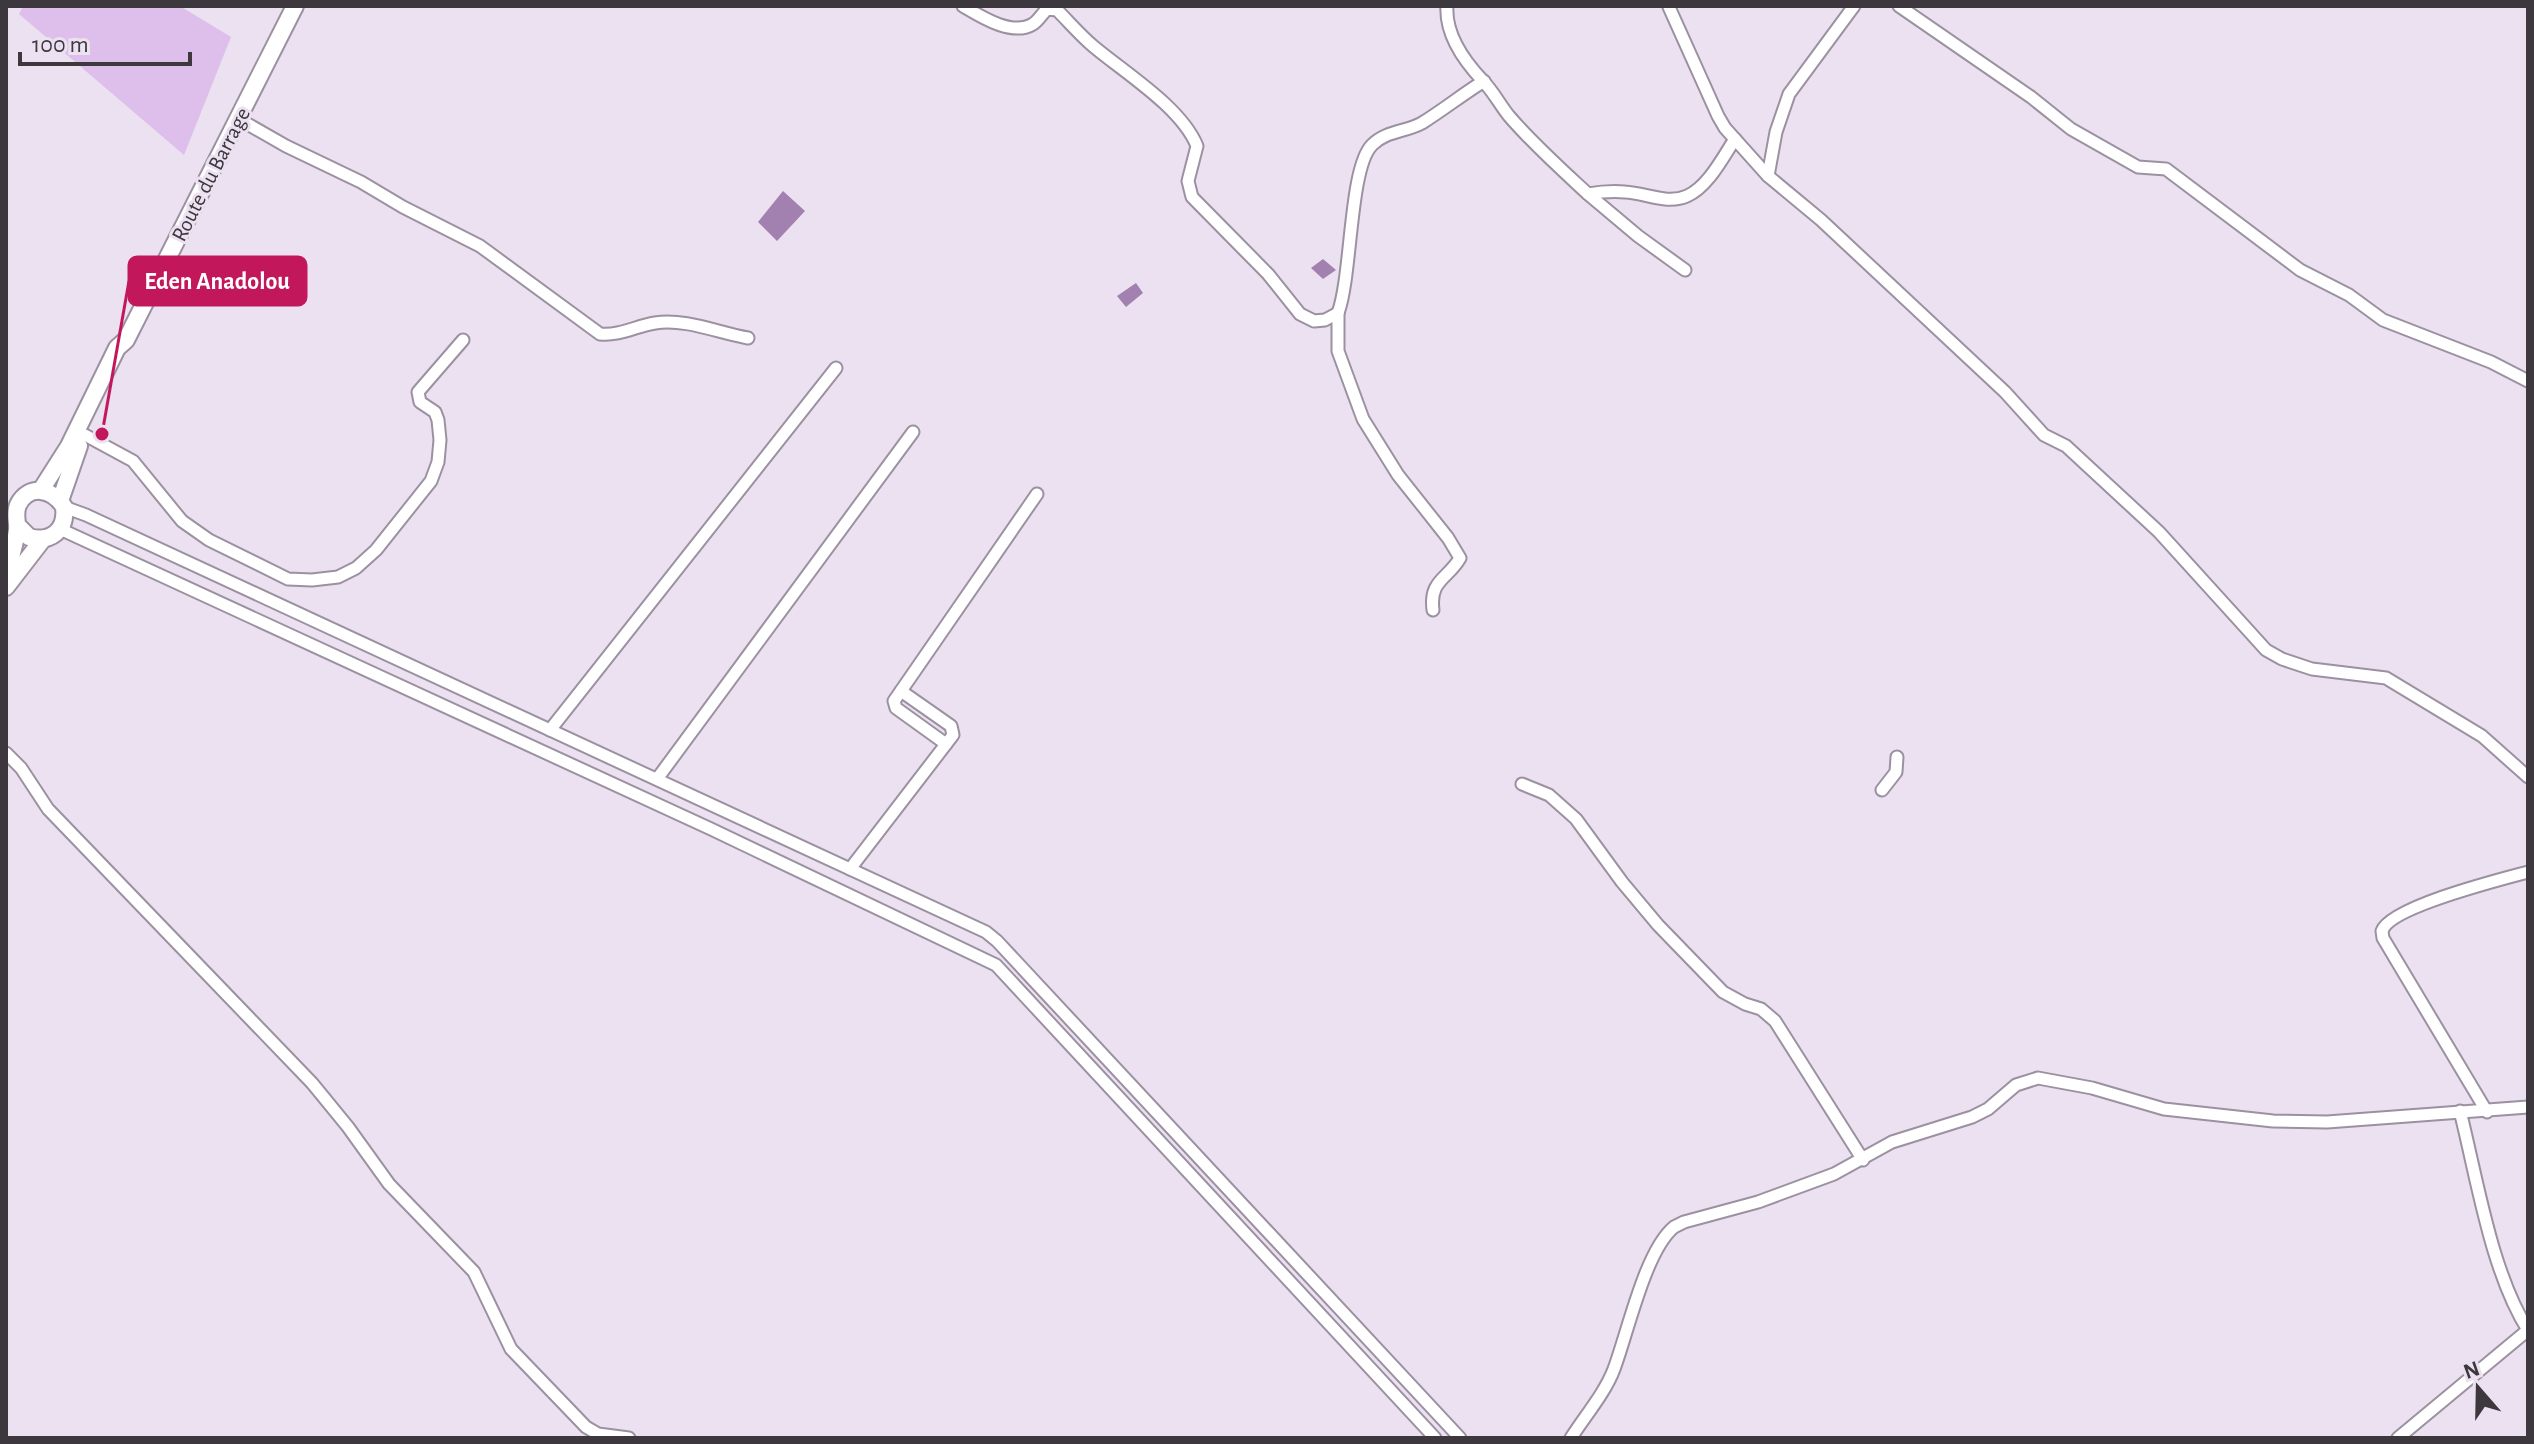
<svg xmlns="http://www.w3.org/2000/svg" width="2534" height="1444" font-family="'Alegreya Sans',sans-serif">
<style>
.green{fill:#debfeb}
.water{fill:#a280b0}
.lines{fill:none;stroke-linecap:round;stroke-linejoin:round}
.street-casing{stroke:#9b91a0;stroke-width:15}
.secondary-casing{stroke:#9b91a0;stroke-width:20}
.street{stroke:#fff;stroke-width:11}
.secondary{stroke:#fff;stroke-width:16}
.labels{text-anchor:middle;stroke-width:6;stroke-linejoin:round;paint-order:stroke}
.street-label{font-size:22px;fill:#3d383e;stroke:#ece1f0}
.leader{fill:none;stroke:#c2185b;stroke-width:3}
.callout-dot{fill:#c2185b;stroke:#ece1f0;stroke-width:3}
.callout{fill:#c2185b;stroke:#c2185b;stroke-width:3}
.callout-label{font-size:24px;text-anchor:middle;font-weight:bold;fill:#fff}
</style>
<rect width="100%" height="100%" fill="#ece1f0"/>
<!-- green -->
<path class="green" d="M23,6H180L231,37L184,155L19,14Z"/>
<!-- water -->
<g class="water">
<path d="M783,191L805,211L777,241L758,222Z"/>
<path d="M1323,259L1336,270L1323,279L1311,268Z"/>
<path d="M1136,283L1143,293L1126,307L1117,296Z"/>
</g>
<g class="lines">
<defs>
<g id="street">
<path d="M963,6C980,16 1012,37 1033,24C1038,21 1042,14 1047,9L1057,10C1069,22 1080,35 1093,46C1125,73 1181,107 1197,146L1188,181L1192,197L1268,274L1300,314L1314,321L1325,320L1338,313C1352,276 1349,168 1372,145C1385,131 1406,132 1422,123C1443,110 1463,94 1484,81"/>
<path d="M1447,6C1445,35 1464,61 1483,81C1493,91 1500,105 1509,116C1533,144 1561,169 1588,194C1600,192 1613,191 1625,192C1646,193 1667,205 1687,196C1708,187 1723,157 1735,139"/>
<path d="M1899,6L2031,97L2071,129L2138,167L2166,169L2300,270L2349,295L2383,320L2491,362L2528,381"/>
<path d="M1669,7L1718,116L1725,128L1768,176L1821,220L2005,392L2044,435L2066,446L2159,532L2266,650L2282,659L2312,669L2386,678L2482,736L2528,777"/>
<path d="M237,118L286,146L361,182L403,207L480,246L600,334C620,336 636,326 655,323C685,318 719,333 748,338"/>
<path d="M1768,176L1776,132L1789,94L1854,6"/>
<path d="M1588,194L1638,236L1685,270"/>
<path d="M1338,313V351L1363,419L1398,475L1448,538L1460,558C1448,579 1429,580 1433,610"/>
<path d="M85,435L133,461L182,521L209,540L288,579L312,580L338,577L356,568L376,550L431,481L438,462L440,440L438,420L435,412L420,402L418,392L463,340"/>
<path d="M64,507L86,515L986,932L997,941L1460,1438"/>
<path d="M60,529L711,829L996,965L1435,1438"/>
<path d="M550,730L836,368"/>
<path d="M946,744L896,708L894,701L1037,494"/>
<path d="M6,753L21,768L48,809L312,1083L348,1127L389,1184L474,1272L511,1349L586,1427L598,1434L629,1438"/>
<path d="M657,779L913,432"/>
<path d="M1522,784L1549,795L1576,819L1622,882L1658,925L1723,992L1745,1004L1761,1009L1775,1021L1863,1160"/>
<path d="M1882,790L1896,772L1897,757"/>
<path d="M850,869L953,735L951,726L901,691"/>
<path d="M2460,1111C2477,1178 2491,1272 2528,1330"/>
<path d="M2487,1112L2383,938L2382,931C2390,907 2502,879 2528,872"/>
<path d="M1571,1438C1585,1416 1605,1393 1614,1369C1628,1332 1645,1251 1674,1227L1684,1222L1758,1202L1834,1174L1892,1142L1972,1117L1988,1109L2016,1085L2038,1078L2092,1088L2164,1109L2273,1121L2327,1122L2528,1107"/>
<path d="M2398,1438L2528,1330"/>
</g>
<g id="secondary">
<path d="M41,490L69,446L117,348L126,340L295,6"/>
<path d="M60,501L79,446"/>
<path d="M6,575C10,560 15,545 17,530C18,522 14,514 18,505C29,483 53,489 64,507C67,531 50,543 29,537L18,526"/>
<path d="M6,587L43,539"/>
</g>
</defs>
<!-- street casing -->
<use href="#street" class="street-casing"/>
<!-- secondary casing -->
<use href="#secondary" class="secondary-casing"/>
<!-- street -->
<use href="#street" class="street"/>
<!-- secondary -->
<use href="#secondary" class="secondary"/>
</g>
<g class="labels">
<!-- street labels -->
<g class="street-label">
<text transform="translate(210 174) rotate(-63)" y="8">Route du Barrage</text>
</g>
</g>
<!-- callouts -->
<path class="leader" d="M102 434L129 281"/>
<circle class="callout-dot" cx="102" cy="434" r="8"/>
<rect class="callout" x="129" y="257" width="177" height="48" rx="8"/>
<g class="callout-label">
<text x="217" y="289">Eden Anadolou</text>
</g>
<!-- border -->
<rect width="2534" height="1444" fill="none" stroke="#3d383e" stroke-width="16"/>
<!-- north arrow -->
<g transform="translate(2478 1388) rotate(340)" stroke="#ece1f0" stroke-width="6" paint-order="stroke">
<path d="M0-6L14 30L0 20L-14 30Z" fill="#3d383e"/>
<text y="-12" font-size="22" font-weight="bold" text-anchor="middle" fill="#3d383e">N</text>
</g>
<!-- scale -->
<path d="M20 52v12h170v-12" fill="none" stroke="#3d383e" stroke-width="4"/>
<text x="32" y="52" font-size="24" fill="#3d383e" stroke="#ece1f0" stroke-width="6" paint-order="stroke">100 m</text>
</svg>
